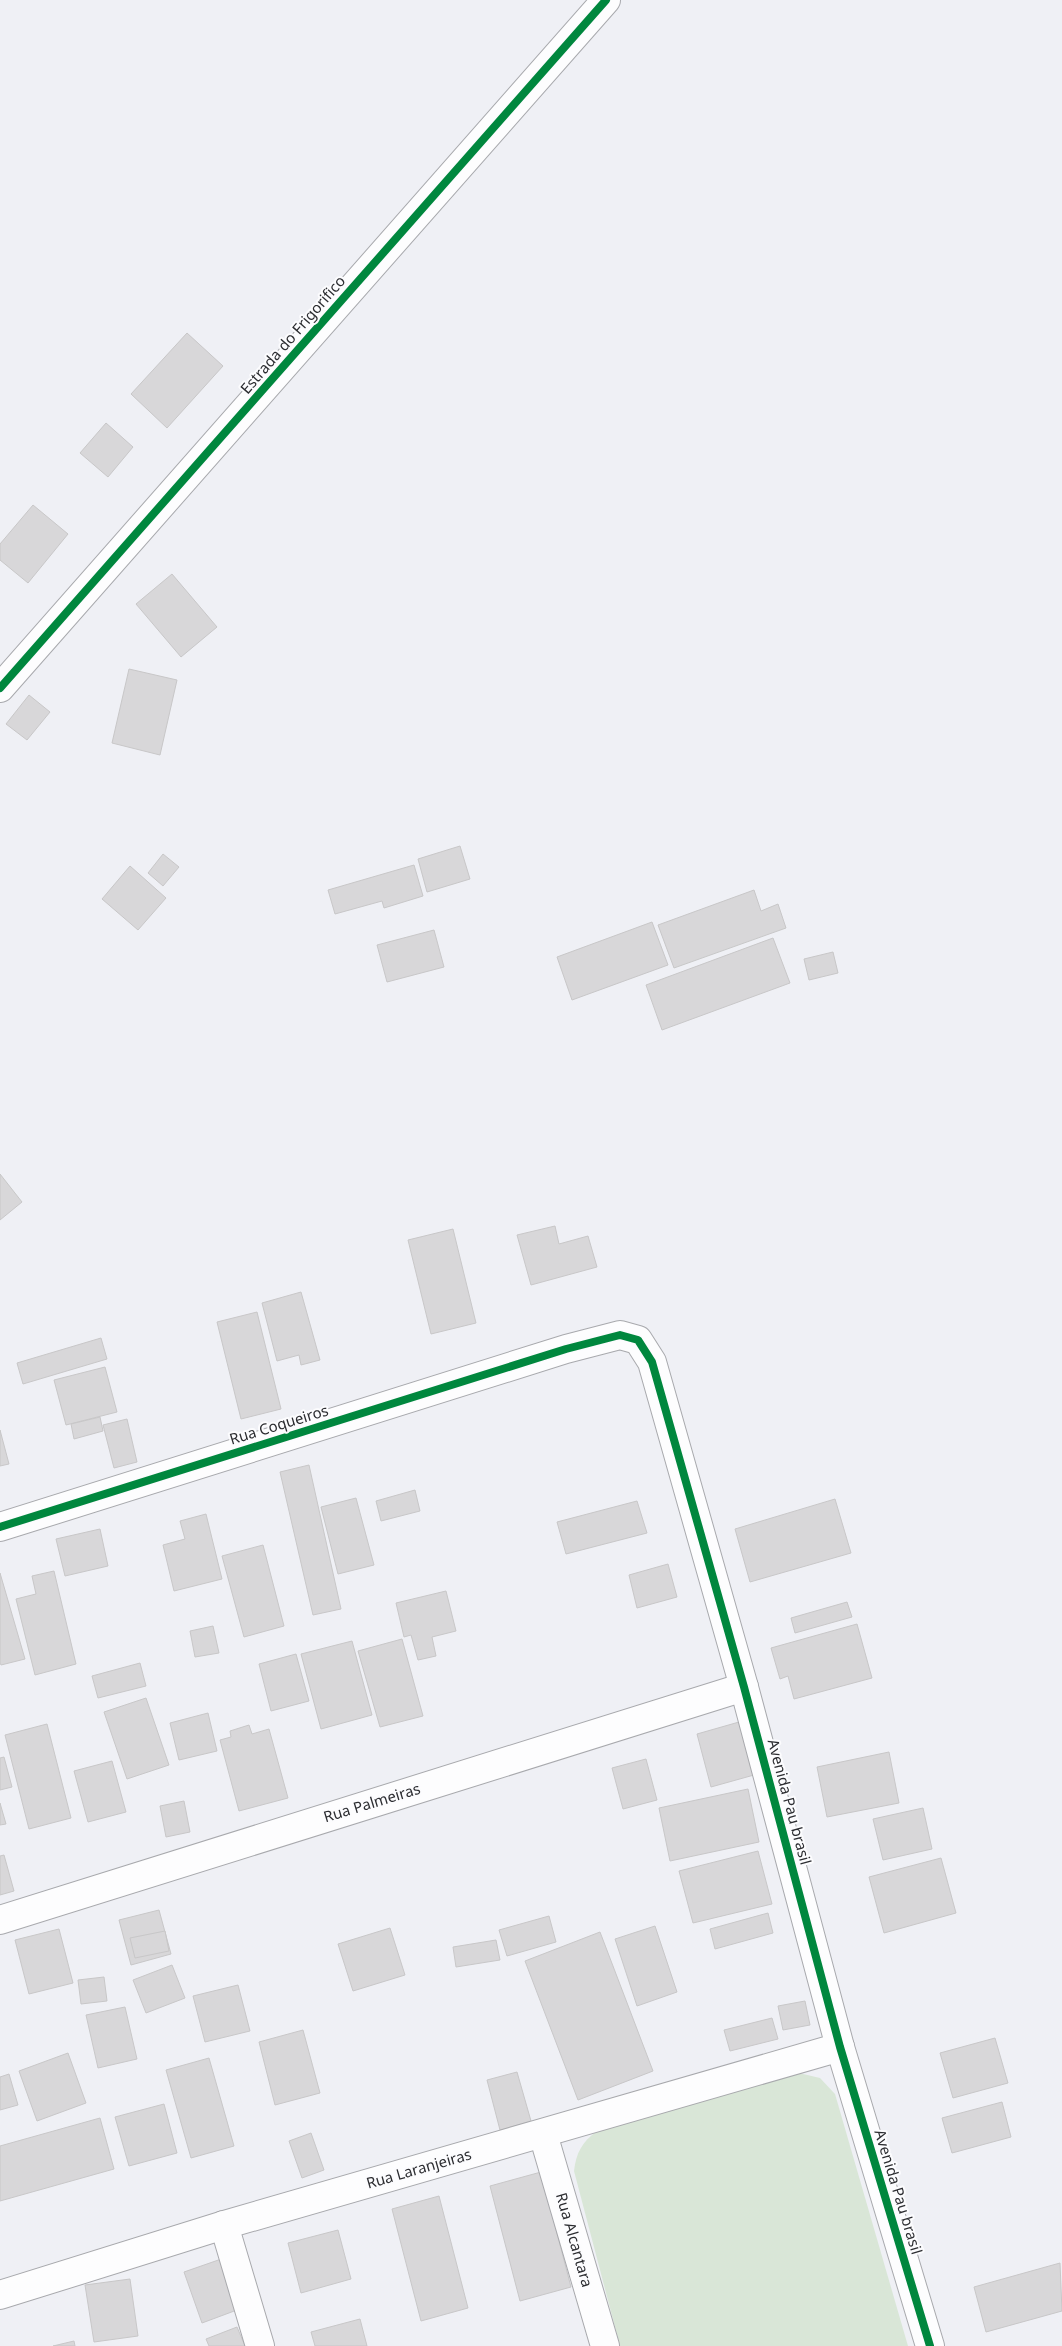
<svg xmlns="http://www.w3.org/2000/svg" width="1062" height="2346" font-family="'Noto Sans',sans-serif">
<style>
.green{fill:#d9e6d7}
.building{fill:#d8d7d9;stroke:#c8c7c8}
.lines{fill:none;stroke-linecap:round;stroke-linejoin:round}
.minor-casing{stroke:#a8a9ad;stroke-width:30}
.minor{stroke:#fdfdfe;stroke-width:28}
.cycleway-casing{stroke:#fcfcfe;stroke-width:11}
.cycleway{stroke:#00873e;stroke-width:8}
.labels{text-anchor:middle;stroke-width:4;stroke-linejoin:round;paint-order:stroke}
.street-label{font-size:15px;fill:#2c2d31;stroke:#fcfcfe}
</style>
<rect width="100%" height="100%" fill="#eff0f5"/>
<!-- green -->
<path class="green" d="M799,2073L820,2078L835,2094L908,2346H620L574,2171C576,2153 582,2142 597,2131Z"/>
<!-- building -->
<g class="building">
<path d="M187,333L223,366L167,428L131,394Z"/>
<path d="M106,423L133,447L108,477L80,453Z"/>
<path d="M33,505L68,534L28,583L0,560V544Z"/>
<path d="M172,574L217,627L181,657L136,604Z"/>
<path d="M129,669L177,680L160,755L112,743Z"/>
<path d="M29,695L50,712L27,740L6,724Z"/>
<path d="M460,846L470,879L427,892L418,859Z"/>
<path d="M163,854L179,867L163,886L148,873Z"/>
<path d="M414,865L423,896L384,908L382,901L335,914L328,890Z"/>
<path d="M130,866L166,898L138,930L102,899Z"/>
<path d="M754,890L761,911L778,904L786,928L674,968L658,925Z"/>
<path d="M652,922L668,965L572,1000L557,957Z"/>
<path d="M434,930L444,967L387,982L377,945Z"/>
<path d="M773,938L790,983L662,1030L646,985Z"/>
<path d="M833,952L838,973L809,980L804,959Z"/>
<path d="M0,1174L22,1202L0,1220Z"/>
<path d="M555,1226L559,1244L588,1236L597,1267L531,1285L517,1235Z"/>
<path d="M453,1229L476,1323L431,1334L408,1240Z"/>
<path d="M301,1292L320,1360L301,1365L299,1355L277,1361L262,1303Z"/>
<path d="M257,1312L281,1409L241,1419L217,1322Z"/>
<path d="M101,1338L107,1359L23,1384L17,1363Z"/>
<path d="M105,1367L117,1412L66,1425L54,1380Z"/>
<path d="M100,1417L103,1431L74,1439L71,1424Z"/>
<path d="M127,1419L137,1462L114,1468L103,1425Z"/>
<path d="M0,1430L9,1464L0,1466Z"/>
<path d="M309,1465L341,1609L313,1615L280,1472Z"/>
<path d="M415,1490L420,1511L381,1521L376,1501Z"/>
<path d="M356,1498L374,1565L338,1574L321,1507Z"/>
<path d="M835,1499L851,1553L750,1582L735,1529Z"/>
<path d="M637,1501L647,1533L566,1554L557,1522Z"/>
<path d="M206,1514L222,1579L174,1591L163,1545L185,1539L180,1521Z"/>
<path d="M100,1529L108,1566L65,1576L56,1539Z"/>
<path d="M263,1545L284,1626L244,1637L222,1556Z"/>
<path d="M668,1564L677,1597L637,1608L629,1575Z"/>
<path d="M54,1571L76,1664L35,1675L16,1599L36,1594L32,1576Z"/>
<path d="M0,1573L25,1659L1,1665L0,1663Z"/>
<path d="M446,1591L456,1631L432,1637L436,1656L418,1660L411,1635L404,1637L396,1603Z"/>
<path d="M847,1602L852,1617L795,1633L791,1618Z"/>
<path d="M857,1624L872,1678L794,1699L788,1676L780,1679L771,1648Z"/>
<path d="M213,1626L219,1653L195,1657L190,1631Z"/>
<path d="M402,1639L423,1716L380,1727L358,1651Z"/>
<path d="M352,1641L372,1715L321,1729L301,1654Z"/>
<path d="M296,1654L309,1701L271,1711L259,1664Z"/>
<path d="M140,1663L146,1686L98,1698L92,1676Z"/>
<path d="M146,1698L169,1765L127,1779L104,1712Z"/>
<path d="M208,1713L217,1751L179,1760L170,1723Z"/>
<path d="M739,1722L754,1775L711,1787L697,1734Z"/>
<path d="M47,1724L71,1818L29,1829L5,1735Z"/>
<path d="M249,1725L252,1734L269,1729L288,1798L239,1811L220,1740L231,1737L230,1731Z"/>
<path d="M889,1752L899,1803L827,1817L817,1767Z"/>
<path d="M4,1757L12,1787L0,1790V1758Z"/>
<path d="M646,1759L657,1800L623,1809L612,1768Z"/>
<path d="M112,1761L126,1812L88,1822L74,1771Z"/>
<path d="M748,1789L759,1842L670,1861L659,1808Z"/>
<path d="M184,1801L190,1832L166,1837L160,1806Z"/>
<path d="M0,1803L6,1824L0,1825Z"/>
<path d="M923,1808L932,1849L883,1860L873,1819Z"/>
<path d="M758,1851L772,1904L693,1923L679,1871Z"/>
<path d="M4,1855L14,1891L0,1895V1856Z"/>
<path d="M941,1858L956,1913L884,1933L869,1877Z"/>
<path d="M159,1910L171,1954L131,1965L119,1920Z"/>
<path d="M768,1913L773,1933L715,1949L710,1929Z"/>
<path d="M549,1916L556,1942L507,1956L499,1930Z"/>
<path d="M655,1926L677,1992L637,2006L615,1939Z"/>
<path d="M390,1928L405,1975L353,1991L338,1944Z"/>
<path d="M59,1929L73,1983L29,1994L15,1940Z"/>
<path d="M165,1931L169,1951L135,1958L130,1938Z"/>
<path d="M600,1932L653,2071L578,2100L525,1961Z"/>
<path d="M496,1940L500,1960L456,1967L453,1947Z"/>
<path d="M172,1965L185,1998L146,2013L133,1980Z"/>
<path d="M104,1977L107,2001L81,2004L78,1980Z"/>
<path d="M238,1985L250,2031L205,2042L193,1996Z"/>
<path d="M805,2001L810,2025L783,2030L778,2006Z"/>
<path d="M125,2007L137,2059L98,2068L86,2015Z"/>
<path d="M772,2018L778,2039L730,2051L724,2030Z"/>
<path d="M303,2030L320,2093L275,2105L259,2042Z"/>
<path d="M995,2038L1008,2083L953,2098L940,2053Z"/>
<path d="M68,2053L86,2103L37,2121L19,2071Z"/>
<path d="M209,2058L234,2146L191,2158L166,2070Z"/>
<path d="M517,2072L531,2121L500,2130L487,2080Z"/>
<path d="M9,2074L18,2105L0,2110V2077Z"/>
<path d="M1002,2102L1011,2137L952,2153L942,2118Z"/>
<path d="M164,2104L177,2153L129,2166L115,2117Z"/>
<path d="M100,2118L114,2169L0,2201V2146Z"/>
<path d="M311,2133L324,2170L302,2178L289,2141Z"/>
<path d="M541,2172L571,2287L520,2301L490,2186Z"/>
<path d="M439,2196L468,2308L421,2321L392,2209Z"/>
<path d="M338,2230L351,2279L301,2293L288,2243Z"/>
<path d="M227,2257L245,2307L202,2323L184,2272Z"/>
<path d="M1060,2263L1062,2311L986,2332L974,2287Z"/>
<path d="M130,2279L138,2336L94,2342L85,2285Z"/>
<path d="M360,2319L367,2346H315L311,2332Z"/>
<path d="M237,2327L245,2346H209L206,2339Z"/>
<path d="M74,2341L75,2346H53Z"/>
</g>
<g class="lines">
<defs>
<g id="minor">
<path d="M0,688L606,0"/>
<path d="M0,1527L566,1349L620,1335L638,1340L652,1362L744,1687L840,2047L930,2346"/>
<path d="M0,1920L744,1687"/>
<path d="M543,2134L605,2346"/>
<path d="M224,2225L260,2346"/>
<path d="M0,2295L224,2225L840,2047"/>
</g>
</defs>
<!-- minor casing -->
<use href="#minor" class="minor-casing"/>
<!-- minor -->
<use href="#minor" class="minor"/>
<defs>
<g id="cycleway">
<path d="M0,688L606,0"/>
<path d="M0,1527L566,1349L620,1335L638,1340L652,1362L744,1687L840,2047L930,2346"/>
</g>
</defs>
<!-- cycleway casing -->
<use href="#cycleway" class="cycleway-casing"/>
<!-- cycleway -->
<use href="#cycleway" class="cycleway"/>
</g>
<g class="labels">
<!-- street labels -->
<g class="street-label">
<text transform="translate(293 335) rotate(-49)" y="5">Estrada do Frigorifico</text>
<text transform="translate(279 1425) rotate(-17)" y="5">Rua Coqueiros</text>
<text transform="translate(789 1802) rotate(75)" y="5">Avenida Pau brasil</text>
<text transform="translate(372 1803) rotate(-17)" y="5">Rua Palmeiras</text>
<text transform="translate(419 2169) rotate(-16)" y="5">Rua Laranjeiras</text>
<text transform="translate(898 2192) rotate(73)" y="5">Avenida Pau brasil</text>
<text transform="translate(574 2240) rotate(74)" y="5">Rua Alcantara</text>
</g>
</g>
</svg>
